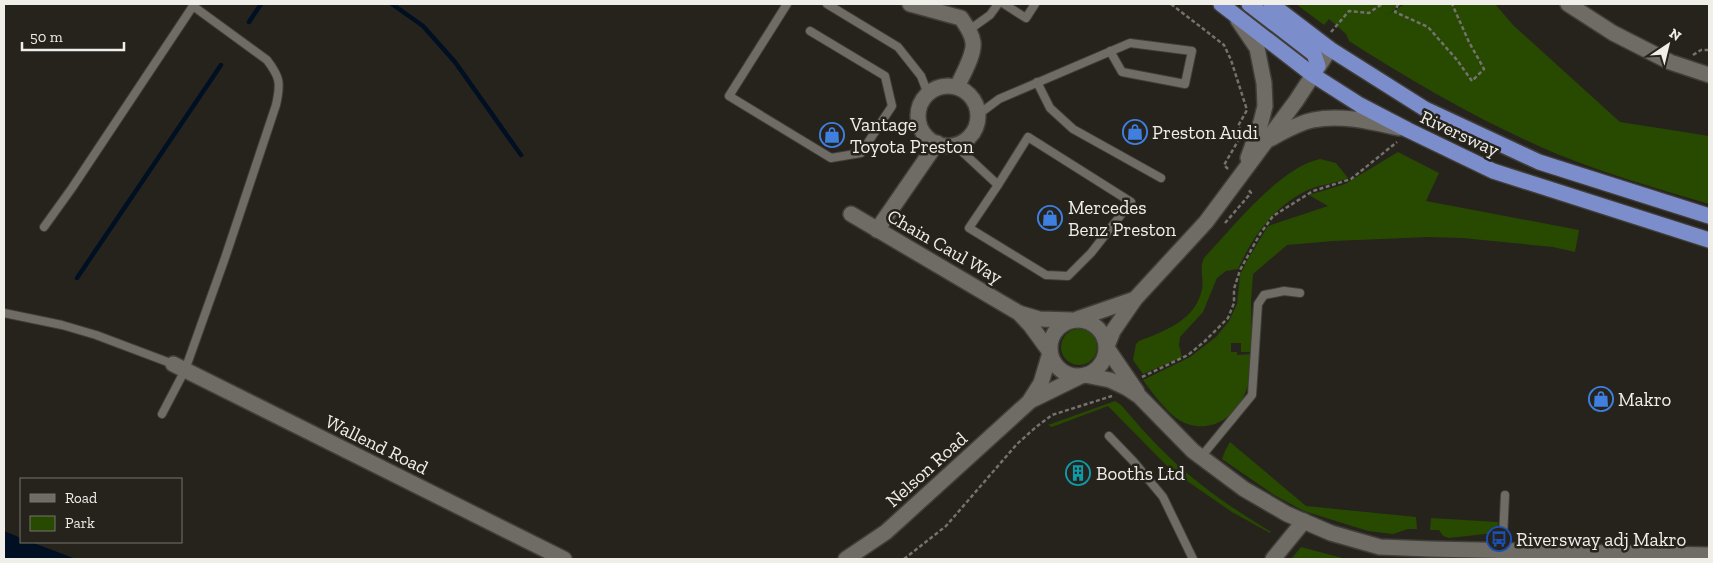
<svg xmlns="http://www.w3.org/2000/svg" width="1713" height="563" font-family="'Zilla Slab',serif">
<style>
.green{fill:#274900}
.water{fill:#000f22}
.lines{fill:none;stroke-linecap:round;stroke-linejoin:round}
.stream{stroke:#000f22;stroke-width:4.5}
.service-casing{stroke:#403e39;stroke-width:10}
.minor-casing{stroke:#403e39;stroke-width:18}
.trunk-casing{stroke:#403e39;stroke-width:18}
.path{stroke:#74726c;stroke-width:2.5;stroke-dasharray:4 2.5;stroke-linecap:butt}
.service{stroke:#6f6c65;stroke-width:8}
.minor{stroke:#6f6c65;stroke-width:15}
.trunk{stroke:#7c8dcc;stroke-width:15}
.labels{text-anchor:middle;stroke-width:5;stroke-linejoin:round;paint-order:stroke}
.poi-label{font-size:19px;fill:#efeee9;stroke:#26231d;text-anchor:start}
.street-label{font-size:19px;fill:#efeee9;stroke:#26231d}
</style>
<rect width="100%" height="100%" fill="#26231d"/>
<!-- green -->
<g class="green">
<path d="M1296,4H1402L1387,15L1405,4H1495L1513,25L1620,122L1709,136V204C1658,189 1607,174 1557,154C1484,123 1416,84 1349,41L1346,34L1329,19L1324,25Z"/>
<path d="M1398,152L1439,173L1426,201L1579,230L1575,252L1553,247L1462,238L1429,237L1333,241L1287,245L1253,274L1251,302L1252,352H1241V343H1231V352H1237V355L1252,354C1251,369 1250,383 1244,396C1231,423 1202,436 1176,418C1165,410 1151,391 1143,380L1190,357L1216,337L1229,321L1237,304L1240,275L1248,259L1268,226L1328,206L1309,195L1345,184Z"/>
<path d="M1320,159L1336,163L1348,178C1335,184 1321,184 1308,190C1274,206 1253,236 1238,269L1226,271L1217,278L1203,312L1180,337L1179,345L1182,357L1143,374L1133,360L1136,344L1139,341C1165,331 1196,320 1202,289C1204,278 1199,269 1204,258C1232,228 1279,168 1320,159Z"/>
<circle cx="1079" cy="347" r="18"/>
<path d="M1115,401L1121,405C1136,422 1151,440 1168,456C1199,486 1235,510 1271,532L1270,533L1232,512L1171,470L1108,406L1052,427L1048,425Z"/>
<path d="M1230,442L1306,506L1416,517L1417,529H1408L1393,534L1368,531L1304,511L1274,495L1222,459L1225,451Z"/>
<path d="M1431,518L1498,522V530L1494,533L1449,538L1443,536L1439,530H1430Z"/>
<path d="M1301,547L1346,559L1292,558Z"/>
</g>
<!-- water -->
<path class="water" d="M4,531L21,538V542H31L76,559H4Z"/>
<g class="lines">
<!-- stream -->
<g class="stream">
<path d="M392,4L423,26L455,62L521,155"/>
<path d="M249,22L261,4"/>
<path d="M77,278L221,65"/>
</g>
<defs>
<g id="service">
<path d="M787,4L729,96L831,158L861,153L892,106L885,76L810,31"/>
<path d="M827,4L898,47L921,76L928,94"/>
<path d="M1004,4L1026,18L1035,4"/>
<path d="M969,30L990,15L998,4"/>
<path d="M1037,82L1050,108L1073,129L1161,178"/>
<path d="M979,114L999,99L1130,43L1192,51L1185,84L1122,72L1110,51"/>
<path d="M955,145L998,185L1028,137L1131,202L1091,253L1068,276L1046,275L969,228L998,185"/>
<path d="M44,227L72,188L193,6L267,60C280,77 281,83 276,105L225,258L185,370L162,414"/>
<path d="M4,313L62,325L96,335L173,364"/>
<path d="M1109,436L1134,462L1163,497L1193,559"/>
<path d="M1201,457L1252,395L1258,304L1264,295L1284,291L1300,293"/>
<path d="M1502,559L1505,495"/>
</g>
<g id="minor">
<path d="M910,4L961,18C966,25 972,34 973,42C975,54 962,76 957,87"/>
<path d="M1568,4L1613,33L1670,62L1709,75"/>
<path d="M1238,20L1257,48L1264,83L1265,106L1261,122L1248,158"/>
<circle cx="948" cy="116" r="30"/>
<path d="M1270,139C1283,132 1298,123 1313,120C1341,114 1372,122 1399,128"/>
<path d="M851,214L1019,313L1039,319L1072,320"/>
<path d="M877,230L937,143"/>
<path d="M1019,313L1031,326L1050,352"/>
<path d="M1077,319L1135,299"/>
<circle cx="1078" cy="348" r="28"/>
<path d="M1107,346L1113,331L1135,299L1206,222L1296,101L1330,49"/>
<path d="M1107,348L1137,392"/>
<path d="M173,364L564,559"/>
<path d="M1085,375L1110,380L1127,388L1139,396L1193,451L1244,489L1287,514L1331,533L1380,547L1430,549L1709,555"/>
<path d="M1030,401L1081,376"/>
<path d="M846,559L886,532L1029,402L1041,383L1050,353"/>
<path d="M1273,559L1304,521"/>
</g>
<g id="trunk">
<path d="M1221,4L1313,75L1360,105L1408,130L1493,171L1709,240"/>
<path d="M1249,4L1314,54L1318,66"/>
<path d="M1271,4L1330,49L1425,109L1539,162L1709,216"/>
</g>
</defs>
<!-- service casing -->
<use href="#service" class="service-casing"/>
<!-- minor casing -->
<use href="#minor" class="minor-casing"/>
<!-- trunk casing -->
<use href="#trunk" class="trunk-casing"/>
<!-- path -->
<g class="path">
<path d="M1171,4L1224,45L1231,60L1247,110L1238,126L1243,132"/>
<path d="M1398,4L1395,12L1428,27L1457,60L1472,81L1484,69L1469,42L1452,4"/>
<path d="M1331,32L1349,11L1369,13L1382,4"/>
<path d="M1693,55L1701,50H1709"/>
<path d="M1228,169L1224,165L1238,141"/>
<path d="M1225,223L1251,193L1248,189"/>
<path d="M1142,377L1188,355L1205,341L1228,318L1234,303V289L1240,270L1260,234L1273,216L1313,191L1351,179L1397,142"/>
<path d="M904,559L946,526L1017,444L1036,427L1052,415L1112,396"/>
</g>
<!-- service -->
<use href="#service" class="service"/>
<!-- minor -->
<use href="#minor" class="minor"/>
<!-- trunk -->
<use href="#trunk" class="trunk"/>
</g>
<!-- icons -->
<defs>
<symbol id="shop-ring" viewBox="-11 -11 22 22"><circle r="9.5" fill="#26231d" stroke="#3f7fe0" stroke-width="1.5"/><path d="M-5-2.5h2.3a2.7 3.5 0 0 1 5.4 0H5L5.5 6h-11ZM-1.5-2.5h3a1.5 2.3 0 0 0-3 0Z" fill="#3f7fe0"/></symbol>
<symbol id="building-ring" viewBox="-11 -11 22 22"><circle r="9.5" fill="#26231d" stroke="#0f9aa8" stroke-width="1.5"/><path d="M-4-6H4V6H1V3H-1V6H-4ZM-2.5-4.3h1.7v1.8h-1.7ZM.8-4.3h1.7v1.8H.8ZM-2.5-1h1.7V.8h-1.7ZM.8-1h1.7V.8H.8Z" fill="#0f9aa8"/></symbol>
<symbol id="bus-ring" viewBox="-11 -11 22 22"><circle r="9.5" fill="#26231d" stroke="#1a4fb4" stroke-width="1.5"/><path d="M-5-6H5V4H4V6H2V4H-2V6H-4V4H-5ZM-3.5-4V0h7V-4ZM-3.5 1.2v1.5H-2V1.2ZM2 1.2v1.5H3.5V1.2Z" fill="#1a4fb4"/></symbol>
</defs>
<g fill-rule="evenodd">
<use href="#shop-ring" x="1121" y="118" width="28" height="28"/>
<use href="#shop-ring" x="818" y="121" width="28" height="28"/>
<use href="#shop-ring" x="1036" y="204" width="28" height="28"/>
<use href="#shop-ring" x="1587" y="385" width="28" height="28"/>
<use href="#building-ring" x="1064" y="459" width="28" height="28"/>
<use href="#bus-ring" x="1485" y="525" width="28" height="28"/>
</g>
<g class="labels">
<!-- poi labels -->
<g class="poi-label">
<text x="850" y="131">Vantage<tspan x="850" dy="22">Toyota Preston</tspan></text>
<text x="1152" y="139">Preston Audi</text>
<text x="1068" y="214">Mercedes<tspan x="1068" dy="22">Benz Preston</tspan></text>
<text x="1618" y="406">Makro</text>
<text x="1096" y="480">Booths Ltd</text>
<text x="1516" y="546">Riversway adj Makro</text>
</g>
<!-- street labels -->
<g class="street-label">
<text transform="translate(1460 133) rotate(25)" y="7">Riversway</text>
<text transform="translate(945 246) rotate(30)" y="7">Chain Caul Way</text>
<text transform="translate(377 444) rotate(26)" y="7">Wallend Road</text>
<text transform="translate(926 469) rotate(-42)" y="7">Nelson Road</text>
</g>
</g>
<!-- border -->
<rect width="1713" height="563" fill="none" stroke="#efeee9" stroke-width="10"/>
<!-- legend -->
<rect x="20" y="478" width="162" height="65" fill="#26231d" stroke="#76746f"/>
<rect x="30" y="494" width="25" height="8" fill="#6f6c65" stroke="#76746f"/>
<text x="65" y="503" font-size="15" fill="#efeee9">Road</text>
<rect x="30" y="516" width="25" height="15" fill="#274900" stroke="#76746f"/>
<text x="65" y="528" font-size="15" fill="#efeee9">Park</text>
<!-- north arrow -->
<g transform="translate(1668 45) rotate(35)" stroke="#26231d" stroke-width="4" paint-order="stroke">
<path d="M0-4L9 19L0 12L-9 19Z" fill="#efeee9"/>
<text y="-8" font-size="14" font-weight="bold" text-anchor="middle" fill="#efeee9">N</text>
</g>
<!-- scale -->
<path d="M22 42v8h102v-8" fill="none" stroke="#efeee9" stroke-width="2.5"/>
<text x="30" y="42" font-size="15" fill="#efeee9" stroke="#26231d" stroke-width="4" paint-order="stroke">50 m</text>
</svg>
